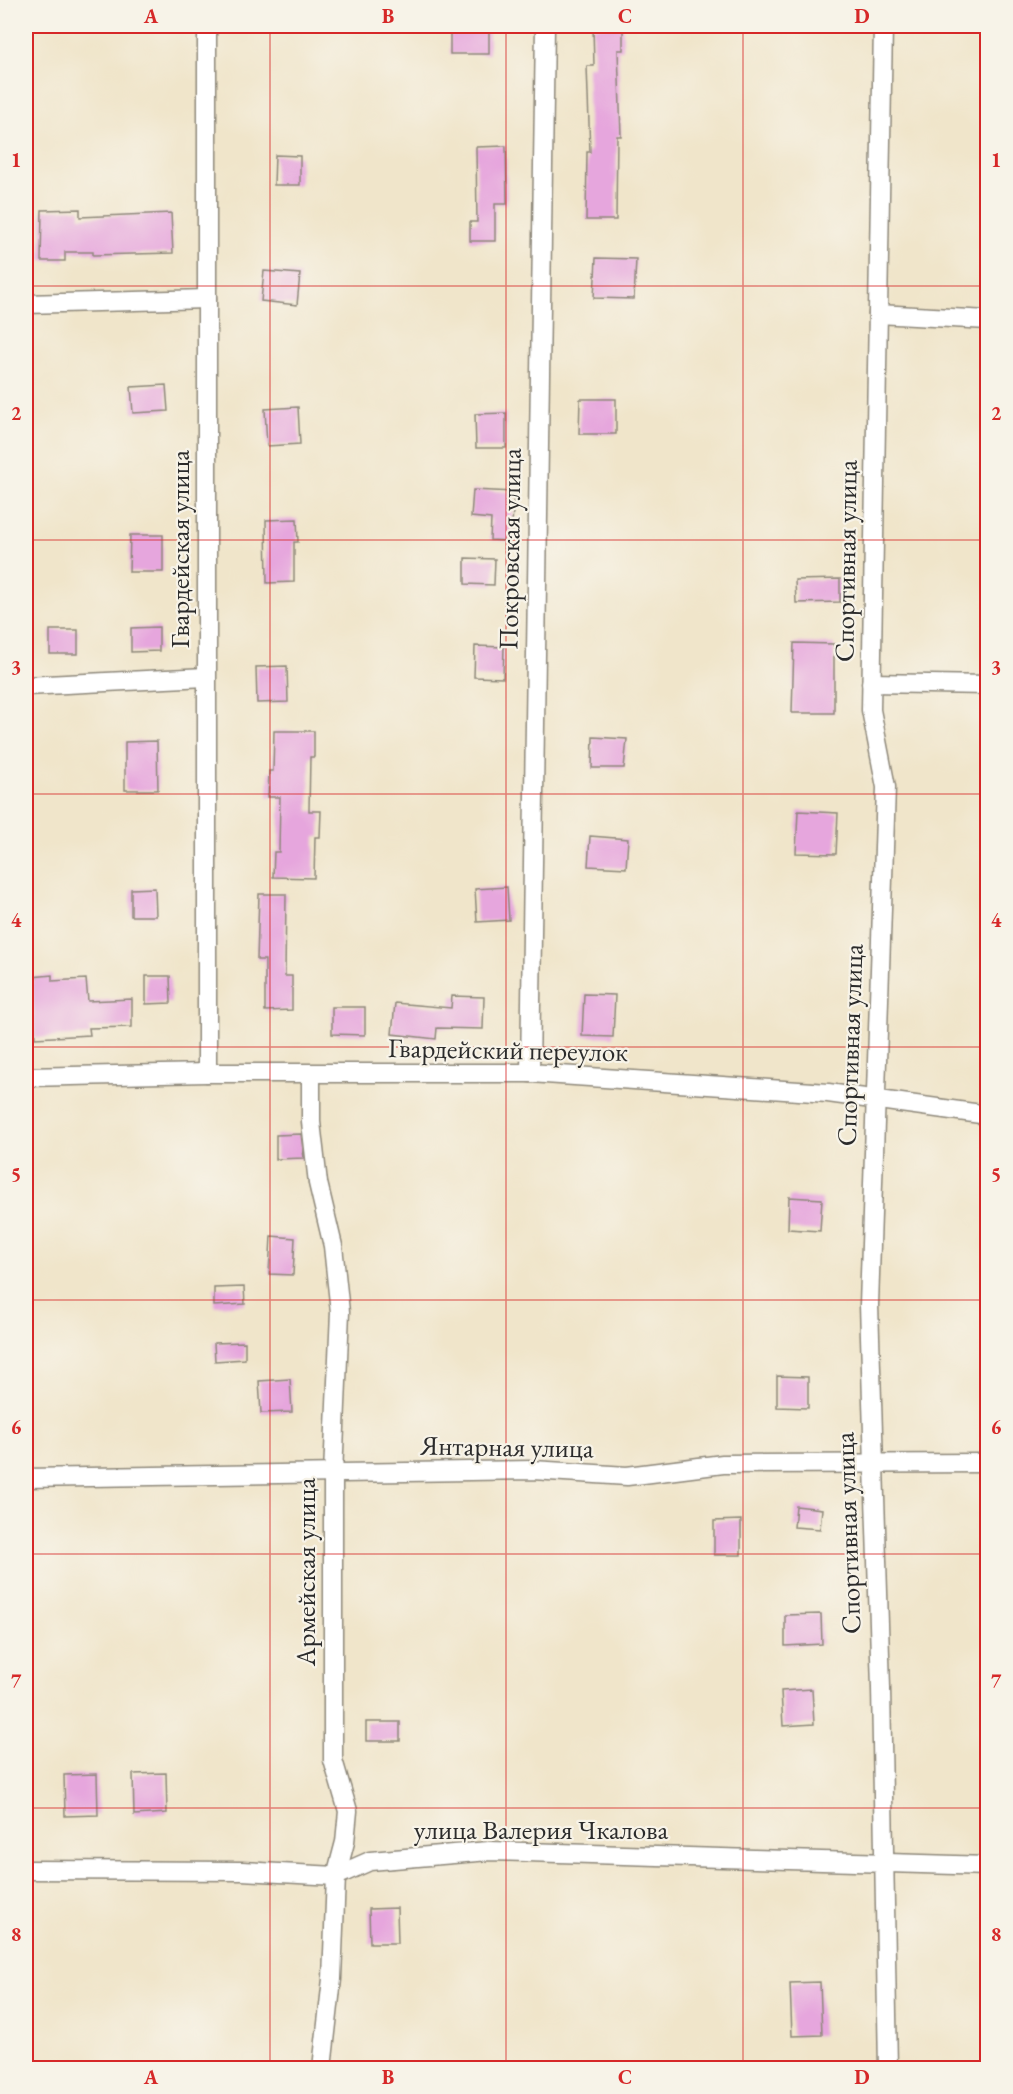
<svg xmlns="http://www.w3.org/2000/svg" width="1013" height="2094" font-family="'EB Garamond',serif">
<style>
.building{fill:#e6a6dd}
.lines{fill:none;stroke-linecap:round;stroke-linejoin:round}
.minor-casing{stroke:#8e887a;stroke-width:21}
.minor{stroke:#fff;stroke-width:18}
.grid{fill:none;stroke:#d62828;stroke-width:1.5;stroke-opacity:0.55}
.labels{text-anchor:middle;stroke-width:4.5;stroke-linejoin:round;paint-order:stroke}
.street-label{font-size:27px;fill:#2b2b2b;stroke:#f7f3e8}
.neatline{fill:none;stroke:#d62828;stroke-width:2}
.grid-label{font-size:20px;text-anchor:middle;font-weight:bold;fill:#d62828}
</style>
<rect width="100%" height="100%" fill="#f7f3e8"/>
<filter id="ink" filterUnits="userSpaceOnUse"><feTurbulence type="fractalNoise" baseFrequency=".0167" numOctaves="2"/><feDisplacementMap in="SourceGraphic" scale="12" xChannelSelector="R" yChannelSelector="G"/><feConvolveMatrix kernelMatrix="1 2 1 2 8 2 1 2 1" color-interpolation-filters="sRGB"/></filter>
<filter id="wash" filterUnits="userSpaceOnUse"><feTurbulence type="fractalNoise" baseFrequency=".008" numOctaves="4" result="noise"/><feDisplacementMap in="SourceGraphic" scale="24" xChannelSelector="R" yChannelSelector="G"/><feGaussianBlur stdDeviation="1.35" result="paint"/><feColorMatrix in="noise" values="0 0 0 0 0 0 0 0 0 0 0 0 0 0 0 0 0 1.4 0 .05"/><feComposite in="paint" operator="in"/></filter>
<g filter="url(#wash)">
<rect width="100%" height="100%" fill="#f0e5ca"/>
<g id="blocks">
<!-- building -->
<g class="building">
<rect x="450" y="26" width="39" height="28"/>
<path d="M623,26V50H618L621,136H617L616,220H586L587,152H590L587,66H594L593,27Z"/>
<path d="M506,146L507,204H495V241H470V222H477L476,147Z"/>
<path d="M275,155L300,156V185H274Z"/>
<path d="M80,209V217L171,213L173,253L93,255V252H65V261H41L42,210Z"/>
<path d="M596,258L636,259L634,299L594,298Z"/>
<path d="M264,271L300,274L297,305L261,301Z"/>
<path d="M166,385L168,411L133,413L131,387Z"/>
<path d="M580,399H616V434H579Z"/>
<path d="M298,407L300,444L267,446L265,409Z"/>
<path d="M506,413V448H476L475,414Z"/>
<path d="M473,490L514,492L511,541L490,540L491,519L471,517Z"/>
<path d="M297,519L298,542H294V582L267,583L266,520Z"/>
<path d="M130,535H163V572H129Z"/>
<path d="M465,558L495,559L494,585L465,584Z"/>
<path d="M840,579V602L796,603L795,580Z"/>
<path d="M159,627V651L131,652V628Z"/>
<rect x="50" y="630" width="28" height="24"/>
<path d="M794,643L834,644V713H792Z"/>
<path d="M475,646L504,647L503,678L474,677Z"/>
<path d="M287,666L288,702L257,703L256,667Z"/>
<path d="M274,731H314V757H310L309,811H321L320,837H315L314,878L273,877L274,852H279L280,797H268L269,771H273Z"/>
<path d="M593,737L627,739L624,768H592Z"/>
<path d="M157,741L158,790H125V742Z"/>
<path d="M798,811L838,813L836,854L796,853Z"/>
<path d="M590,836L628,839L626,868L588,866Z"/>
<path d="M507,887L509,920L477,922L475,889Z"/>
<path d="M155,888L156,916H131V889Z"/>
<path d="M259,894H286L285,976H292V1010L265,1011V960H257Z"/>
<path d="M52,975V981L86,979L88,1001L132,999V1027L89,1028L90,1035L35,1038L32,977Z"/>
<path d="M146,976H170L171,1003L146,1004Z"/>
<path d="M584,994L615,995L613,1037L582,1036Z"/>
<path d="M452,996L484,997L483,1029L437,1028L436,1039L392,1034L395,1003L451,1008Z"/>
<path d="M332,1007H365V1035L332,1034Z"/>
<path d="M301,1134L304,1158L276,1159V1135Z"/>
<path d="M789,1197L822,1199L820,1231L788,1229Z"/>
<path d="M271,1236L295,1238L293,1275L269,1274Z"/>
<path d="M244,1287L245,1304L214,1306V1288Z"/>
<path d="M245,1342V1359L215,1361L214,1343Z"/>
<path d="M777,1376L808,1377V1408L777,1407Z"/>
<path d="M290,1379L292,1412L261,1413L259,1381Z"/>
<path d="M796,1506L822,1509L820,1529L794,1527Z"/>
<path d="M741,1520V1555H714V1521Z"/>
<path d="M821,1614L822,1644L785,1646V1615Z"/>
<path d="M812,1689L814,1724L783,1726L781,1691Z"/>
<rect x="366" y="1722" width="34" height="19"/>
<path d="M166,1773L167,1813L134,1815L133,1774Z"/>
<path d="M97,1774L98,1815L65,1816L64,1775Z"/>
<path d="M397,1908L398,1943H370L369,1909Z"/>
<path d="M820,1982L822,2035L792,2036L790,1983Z"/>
</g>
</g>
</g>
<g filter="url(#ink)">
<use href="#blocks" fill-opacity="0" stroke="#8e887a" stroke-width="1.5"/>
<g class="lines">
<defs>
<g id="minor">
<path d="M207,26V1073"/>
<path d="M883,26L871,710L886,787L869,1305L881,1688L888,2068"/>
<path d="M26,304L207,299"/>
<path d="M878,314L988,320"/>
<path d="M871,683L988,685"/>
<path d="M26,686L206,677"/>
<path d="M530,1073L545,26"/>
<path d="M311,1075V1122L318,1183L333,1246L340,1312L333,1474V1760L348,1811L345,1842L336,1876L332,1979L322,2068"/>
<path d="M26,1077L207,1073H530L828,1093L988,1115"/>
<path d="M26,1478L533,1470L627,1476L723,1464L988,1463"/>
<path d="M26,1870L242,1871L336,1876L370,1861L489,1851L988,1866"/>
</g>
</defs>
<!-- minor casing -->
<use href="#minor" class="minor-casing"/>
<!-- minor -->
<use href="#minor" class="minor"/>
</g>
</g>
<!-- grid -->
<path class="grid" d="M270,26V2068M506,26V2068M743,26V2068M26,286H988M26,540H988M26,794H988M26,1047H988M26,1300H988M26,1554H988M26,1808H988"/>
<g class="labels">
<!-- street labels -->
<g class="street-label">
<text transform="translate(180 549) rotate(-90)" y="9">Гвардейская улица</text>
<text transform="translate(510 549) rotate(-89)" y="9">Покровская улица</text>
<text transform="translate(846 561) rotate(-89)" y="9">Спортивная улица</text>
<text transform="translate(850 1045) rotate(-88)" y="9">Спортивная улица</text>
<text transform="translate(508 1050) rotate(1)" y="9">Гвардейский переулок</text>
<text transform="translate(507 1447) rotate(1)" y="9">Янтарная улица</text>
<text transform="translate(848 1533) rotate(-92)" y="9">Спортивная улица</text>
<text transform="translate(306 1572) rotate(-90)" y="9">Армейская улица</text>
<text x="541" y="1839">улица Валерия Чкалова</text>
</g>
</g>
<!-- margin -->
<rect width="1013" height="2094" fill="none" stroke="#f7f3e8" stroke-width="66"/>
<rect x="33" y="33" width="947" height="2028" class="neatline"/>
<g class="grid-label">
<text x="151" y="23">A</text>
<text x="388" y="23">B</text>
<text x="625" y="23">C</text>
<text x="862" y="23">D</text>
<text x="16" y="167">1</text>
<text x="996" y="167">1</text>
<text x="16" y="420">2</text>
<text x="996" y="420">2</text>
<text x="16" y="674">3</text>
<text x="996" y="674">3</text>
<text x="16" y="927">4</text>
<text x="996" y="927">4</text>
<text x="16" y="1181">5</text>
<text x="996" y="1181">5</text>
<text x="16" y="1434">6</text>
<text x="996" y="1434">6</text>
<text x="16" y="1688">7</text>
<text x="996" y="1688">7</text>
<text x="16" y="1941">8</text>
<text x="996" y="1941">8</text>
<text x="151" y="2084">A</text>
<text x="388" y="2084">B</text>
<text x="625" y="2084">C</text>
<text x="862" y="2084">D</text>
</g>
</svg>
